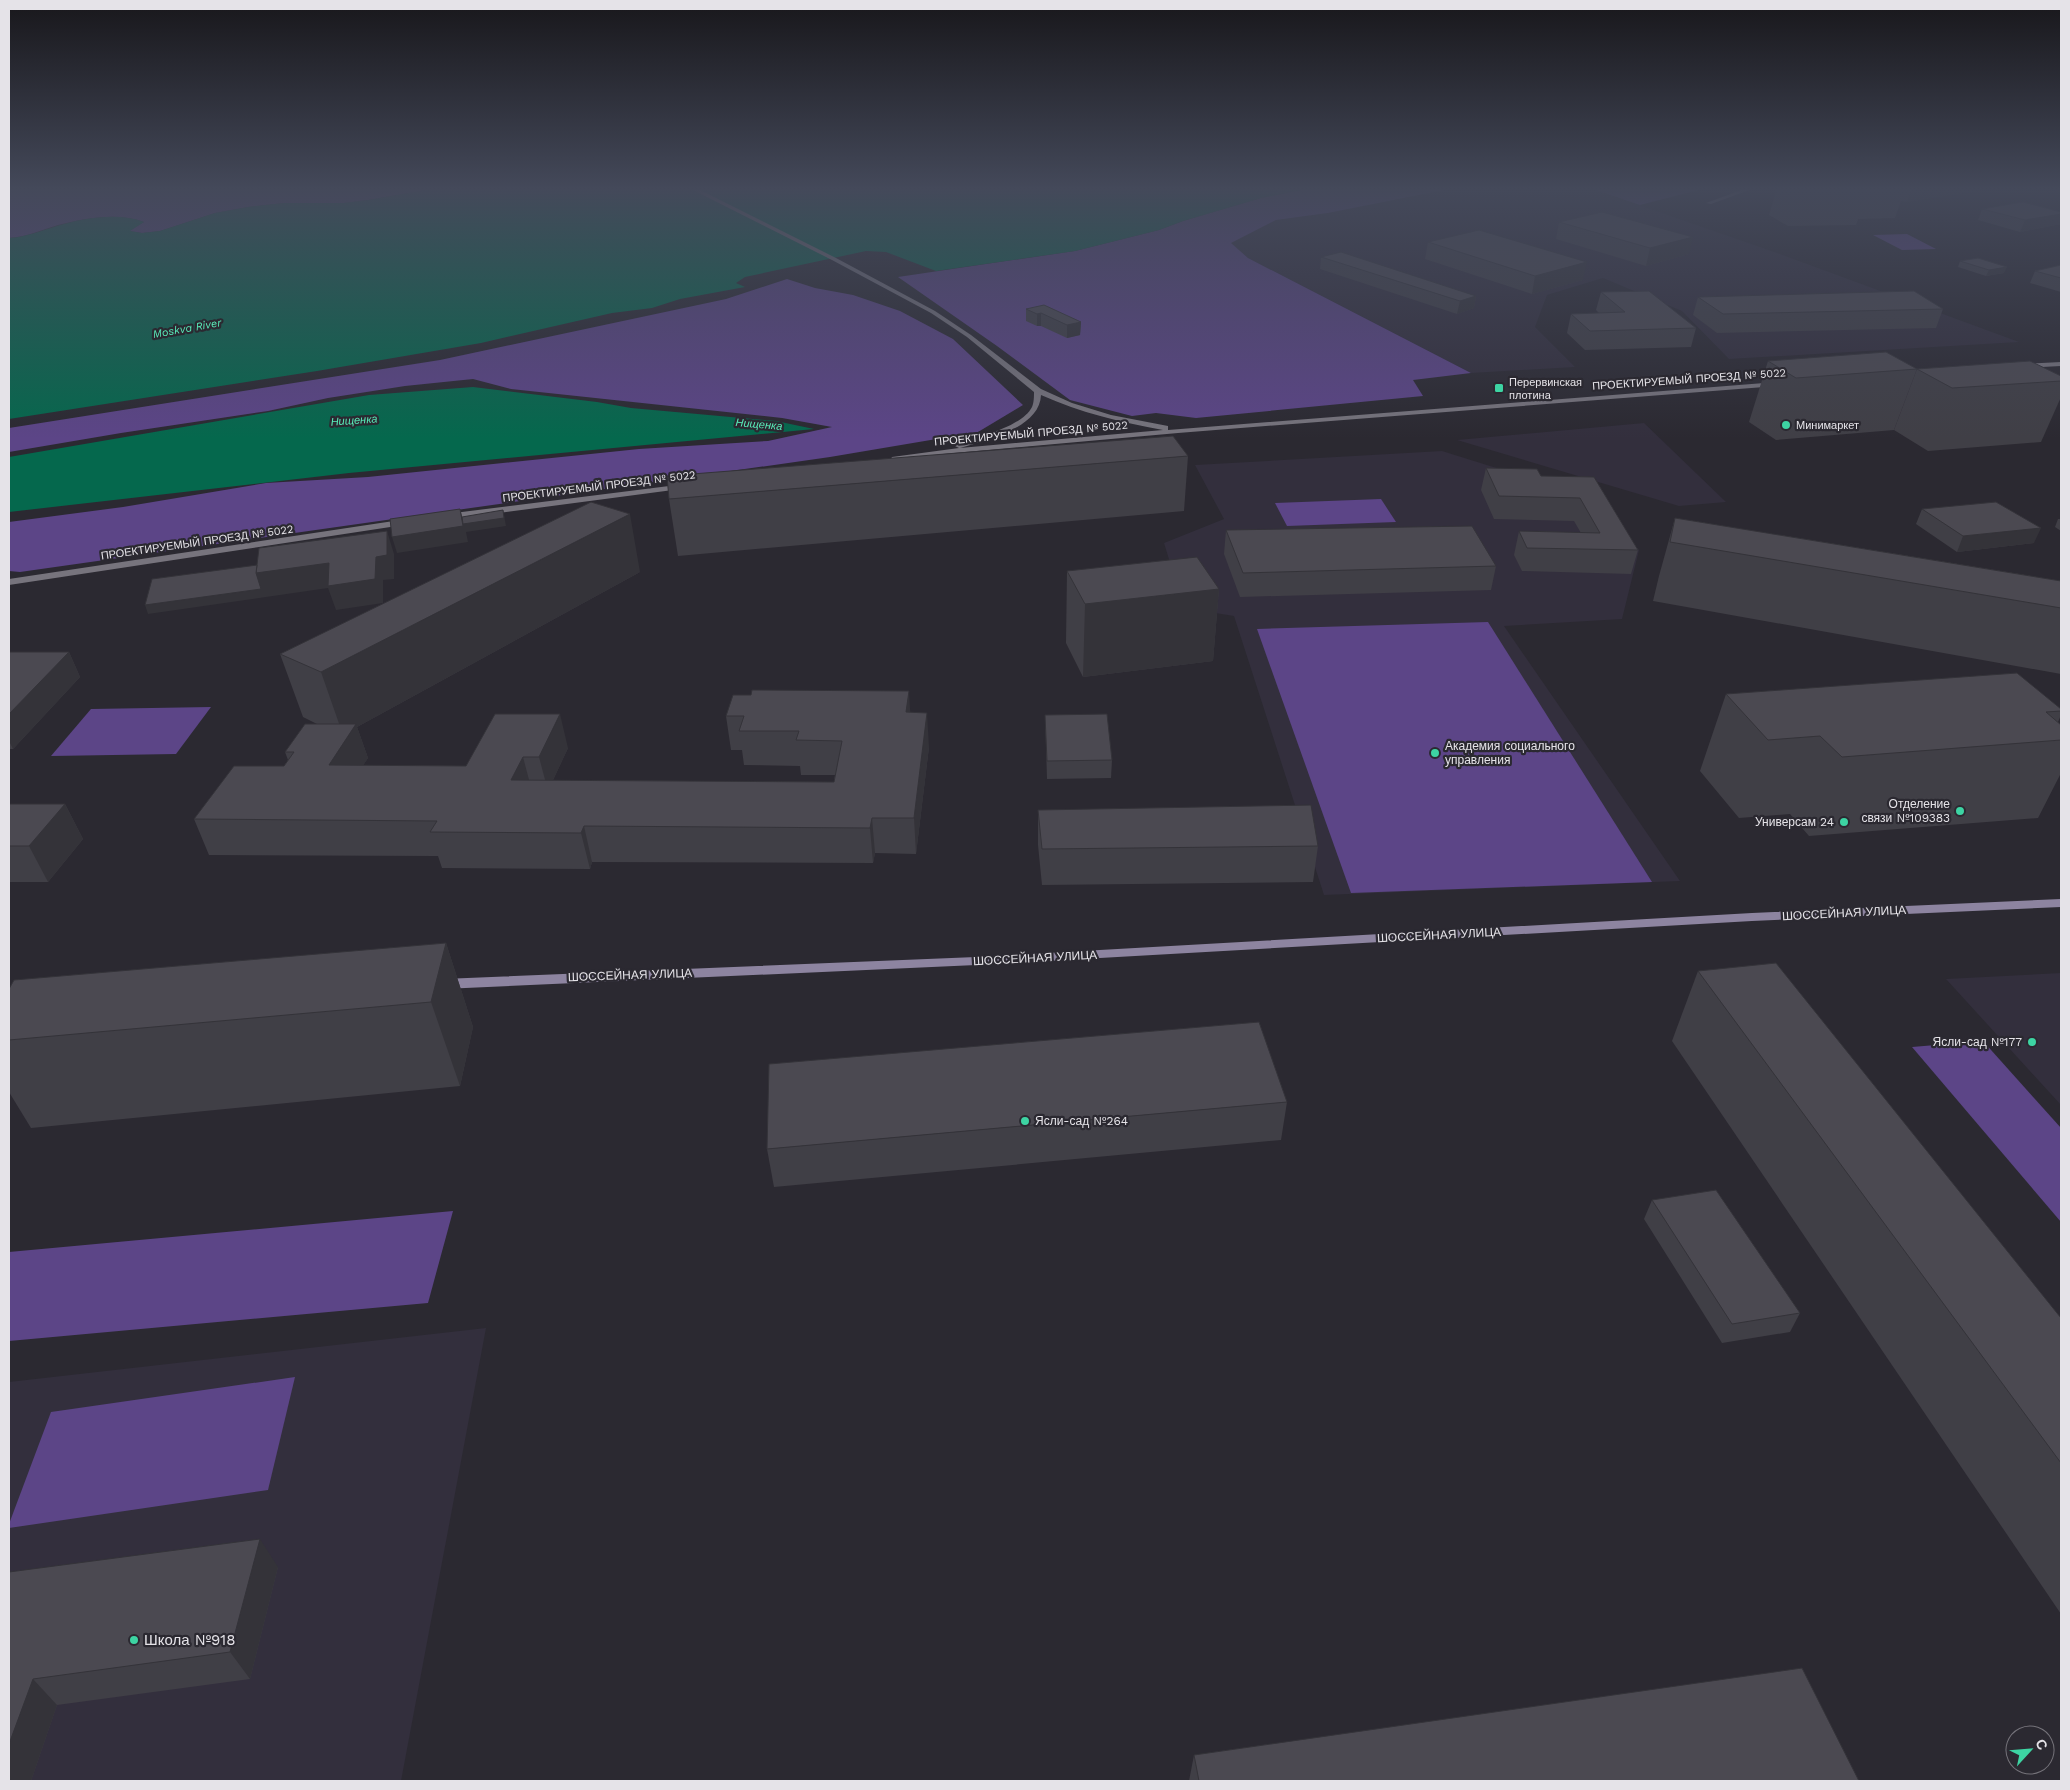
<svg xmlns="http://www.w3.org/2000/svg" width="2070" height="1790" font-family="'Work Sans',sans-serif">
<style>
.built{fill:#332f3d}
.green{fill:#5c4587}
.water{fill:#05684d}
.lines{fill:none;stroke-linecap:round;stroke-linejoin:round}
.street{fill:#77747d;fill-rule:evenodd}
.secondary{fill:#8d84a0;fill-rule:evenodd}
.wall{fill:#403f46}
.shaded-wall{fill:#343339}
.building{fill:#4b4951;stroke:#343339}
.poi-dot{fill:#3dd4a3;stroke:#2b2931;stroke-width:2}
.labels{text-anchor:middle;stroke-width:4.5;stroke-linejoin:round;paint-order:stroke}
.far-water-label{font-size:11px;font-style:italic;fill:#59edba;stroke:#2b2931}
.far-street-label{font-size:11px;fill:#e5e3e8;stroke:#2b2931}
.far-poi-label{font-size:11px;fill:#e5e3e8;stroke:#2b2931;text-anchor:start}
.poi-label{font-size:12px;fill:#e5e3e8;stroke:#2b2931;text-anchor:end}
.street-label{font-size:12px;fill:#e5e3e8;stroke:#2b2931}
.near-poi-label{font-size:15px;fill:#e5e3e8;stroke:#2b2931;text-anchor:start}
</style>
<rect width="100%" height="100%" fill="#2b2931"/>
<!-- built -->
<g class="built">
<path d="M1454,188H1590L1780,254L2019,342L1729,359L1682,311L1603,278L1547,295L1535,327L1575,367L1471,373L1248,258L1230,243L1276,220L1328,213Z"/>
<path d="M1644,423L1726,502L1679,506L1457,440Z"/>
<path d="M1442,451L1592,498L1639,550L1622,619L1504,626L1680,881L1324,895L1234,616L1184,608L1164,543L1224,519L1195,465Z"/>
<path d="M2061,973V1105L1946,979Z"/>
<path d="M486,1328L401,1781H9V1382Z"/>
</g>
<!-- green -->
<g class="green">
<path d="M9,188H437L368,200L344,203H284L248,207L215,213L160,231L142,233L129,231L144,222C118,212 85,218 58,225C41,230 27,237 9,238Z"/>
<path d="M1311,188H1454L1328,213L1276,220L1231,243L1248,258L1471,373L1413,380L1423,396L1196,418L1156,413L1132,416L1070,400L997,346L898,277L1075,251L1159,230L1183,221L1261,198Z"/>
<path d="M1590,188H1698L1702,189L1640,205Z"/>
<path d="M1907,234L1936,249L1902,250L1873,235Z"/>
<path d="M787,279L815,288L853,295L900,311L953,339L1023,405L978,432L830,457L20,572L9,571V522L123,507L266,483L368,477L639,449L768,441L832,427L782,418L511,389L473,379L405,386L328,398L268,411L121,433L9,452V428L440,360L726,299Z"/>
<path d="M1381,499L1396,522L1287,526L1275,503Z"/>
<path d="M1488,622L1652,882L1351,893L1257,629Z"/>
<path d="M211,707L176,754L51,756L91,709Z"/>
<path d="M1983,1041L2061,1128V1222L1912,1047Z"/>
<path d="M453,1211L428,1303L9,1341V1252Z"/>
<path d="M295,1377L268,1490L9,1528V1524L51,1412Z"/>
</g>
<!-- water -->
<g class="water">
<path d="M437,188H1311L1261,198L1183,221L1159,230L1075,251L936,271L886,252L866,251L745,277L736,283L745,287L680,299L652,308L612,313L481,343L317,371L9,419V238C26,237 41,231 57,226C84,218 118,212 144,222L130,231L142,233L160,231L215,213L248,207L284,203H344L368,200Z"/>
<path d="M473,387L597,402L631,408L776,421L814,429L349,473L9,512V457L369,395Z"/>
</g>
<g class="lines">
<!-- street -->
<g class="street">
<path d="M689,188H696L836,258L935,311L971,335L1041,389L1072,403L1111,415L1168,426V430L1777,382L1781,384L1777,386L1178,433L943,454L895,461L891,459L892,457L959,448L955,446L956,444C976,438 1022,427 1032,407C1034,403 1034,396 1034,392L967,337L931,313L832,260ZM1041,395C1081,413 1121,422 1163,430L960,448C986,440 1040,428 1041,395Z"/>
<path d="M1747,188H1755L1711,204L1706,203Z"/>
<path d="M2061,362V366L2021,368L2017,366L2021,364Z"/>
<path d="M685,484H688V488L446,520L442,517L446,514Z"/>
<path d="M407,519L410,520V524L9,585V579Z"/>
</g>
<!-- secondary -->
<path class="secondary" d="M2061,899V907L1752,921L976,965L443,989L438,987L436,984L438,981L443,979L976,957L1752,913Z"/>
</g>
<!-- wall -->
<g class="wall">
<path d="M1777,188H1988L1987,189L1907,202L1901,201L1895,218L1858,219L1856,225L1788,226L1769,215Z"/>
<path d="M2040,188H2061V191Z"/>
<path d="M1982,209L2061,224L2020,232L1978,220Z"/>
<path d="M1559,222L1689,254L1646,266L1556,239Z"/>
<path d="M1428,242L1583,280L1532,294L1425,259Z"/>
<path d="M1321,257L1476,296L1474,308L1457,314L1320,269Z"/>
<path d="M1960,261L2004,273L1986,276L1958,267Z"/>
<path d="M2061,265V292L2030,283L2035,271Z"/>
<path d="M1601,292L1696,328L1691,347L1585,350L1567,333L1571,314L1599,313L1596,310Z"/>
<path d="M1698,297L1943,309L1936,328L1717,333L1693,315Z"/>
<path d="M1026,309L1081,322L1080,335L1067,338L1041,326H1037L1026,321Z"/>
<path d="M1768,361L1917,369L1894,430L1776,440L1749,422Z"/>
<path d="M1917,369L2061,376V397L2041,442L1928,451L1894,430Z"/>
<path d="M1188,456L1184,511L678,556L669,499Z"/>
<path d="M1486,468L1541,476L1594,477L1638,550L1631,574L1522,571L1514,555L1519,531L1581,533L1574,521L1494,519L1481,490Z"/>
<path d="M1922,509L2034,543L1957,552L1916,524Z"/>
<path d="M1675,518L2061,581V674L1653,601L1659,576Z"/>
<path d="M2058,519H2061V531L2055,527Z"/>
<path d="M1226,530L1496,566L1491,590L1240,597L1224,554Z"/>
<path d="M1067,571L1219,589L1213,661L1083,677L1066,643Z"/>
<path d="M640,572L357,727L368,758L363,765L466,766L568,748L553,780L834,782L835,775H801L800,766L744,765L742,750H731L726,716L910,712L929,747L916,854L875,853L873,863L592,862L590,869L442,868L438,856L209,855L194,819L284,766L288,760L285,752L317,724L303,717L280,654Z"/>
<path d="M9,652H69L80,677L13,749H9Z"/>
<path d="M1726,694L2061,709V715L2058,722L2061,725V773L2038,818L1809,836L1790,814L1739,818L1700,771Z"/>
<path d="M1045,715L1112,760L1111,778L1047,779Z"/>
<path d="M9,804H65L83,839L48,882H9Z"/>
<path d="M1038,810L1318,846L1313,882L1042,885L1038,845Z"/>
<path d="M446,943L473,1027L460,1086L31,1128L9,1092V989Z"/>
<path d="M1698,971L2061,1318V1614L1672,1041Z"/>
<path d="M1287,1102L1281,1140L774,1187L767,1149Z"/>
<path d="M1652,1200L1800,1313L1790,1332L1722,1343L1644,1219Z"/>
<path d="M278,1567L250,1679L57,1705L31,1781L9,1572Z"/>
<path d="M1194,1755L1859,1781H1189Z"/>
</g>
<!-- shaded-wall -->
<g class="shaded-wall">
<path d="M1912,188H1988L1987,189L1907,202Z"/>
<path d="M2061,214V224L2020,232L2025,220Z"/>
<path d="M1693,237L1689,254L1646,266L1650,248Z"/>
<path d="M1587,262L1583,280L1532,294L1535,276Z"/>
<path d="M2007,267L2004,273L1986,276L1989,270Z"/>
<path d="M1476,296L1474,308L1457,314L1460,301Z"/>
<path d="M1041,313V326H1037V314Z"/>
<path d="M1081,322L1080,335L1067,338V325Z"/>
<path d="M460,509L464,524L503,510L506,526L466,532L468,542L397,553L392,537Z"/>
<path d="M630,514L640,572L357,727L368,758L341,800L329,765L343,735L321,672Z"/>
<path d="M2041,528L2034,543L1957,552L1963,536Z"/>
<path d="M387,531L394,554V579L383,580V603L336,610L328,588L148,614L145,605L256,573Z"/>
<path d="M1219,589L1213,661L1083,677L1085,604Z"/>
<path d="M69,652L80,677L13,749L9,741V714Z"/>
<path d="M909,691L911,725L906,712Z"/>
<path d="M927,713L929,747L916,854L914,818Z"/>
<path d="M560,714L568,748L548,791L539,757Z"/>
<path d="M523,757L532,791L511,780Z"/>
<path d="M65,804L83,839L48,882L29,846Z"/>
<path d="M872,818L875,853L873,863L870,828Z"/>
<path d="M584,826L592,862L590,869L581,833Z"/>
<path d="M446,943L473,1027L460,1086L431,1002Z"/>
<path d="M260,1539L278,1567L250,1679L230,1652Z"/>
<path d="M33,1679L57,1705L31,1781H9V1744Z"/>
</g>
<!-- building -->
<g class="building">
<path d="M2023,202L2061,212V214L2025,220L1982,209Z"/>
<path d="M1602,212L1693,237L1650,248L1559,222Z"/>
<path d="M1479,230L1587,262L1535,276L1428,242Z"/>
<path d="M1341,252L1476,296L1460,301L1321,257Z"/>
<path d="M1978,258L2007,267L1989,270L1960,261Z"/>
<path d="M2061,265V278L2035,271Z"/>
<path d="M1649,291L1696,328L1590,331L1571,314L1625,312L1601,292Z"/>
<path d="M1914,291L1943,309L1723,314L1698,297Z"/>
<path d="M1044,305L1081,322L1067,325L1041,313L1037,314L1026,309Z"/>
<path d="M1886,352L1917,369L1796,378L1768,361Z"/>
<path d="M2030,361L2061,376V381L1952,388L1917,369Z"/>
<path d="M1173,436L1188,456L669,499L667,476Z"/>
<path d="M1486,468L1537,469L1541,476L1594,477L1638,550L1527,548L1519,531L1600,533L1580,498L1499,496Z"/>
<path d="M591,502L630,514L321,672L280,654Z"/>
<path d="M1996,502L2041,528L1963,536L1922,509Z"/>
<path d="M460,509L463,526L392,537L390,519Z"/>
<path d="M503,510L504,518L463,524L462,517Z"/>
<path d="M1675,518L2061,581V608L1670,542Z"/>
<path d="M1472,526L1496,566L1243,573L1226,530Z"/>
<path d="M387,531V555L376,557L375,579L328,586L329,563L256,573L259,548Z"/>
<path d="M1197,557L1219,589L1085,604L1067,571Z"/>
<path d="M257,565L256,573L261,589L145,605L152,579Z"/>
<path d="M9,652H69L9,714Z"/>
<path d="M2017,673L2061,709V711L2046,712L2061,725V740L1842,757L1820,736L1768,740L1726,694Z"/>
<path d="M752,690L909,691L906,712L927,713L914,818H872L870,828L584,826L581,833L430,832L437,821L194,819L234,766H284L294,752H285L305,724H356L329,765L466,766L495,714H560L539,757H523L511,780L834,782L842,741L796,740L799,731H739L744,716H726L733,695H751Z"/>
<path d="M1107,714L1112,760L1047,761L1045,715Z"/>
<path d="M9,804H65L29,846H9Z"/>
<path d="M1311,805L1318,846L1042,849L1038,810Z"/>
<path d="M446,943L431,1002L9,1040V989L14,980Z"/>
<path d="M1776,963L2061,1318V1463L1698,971Z"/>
<path d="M1259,1022L1287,1102L767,1149L769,1064Z"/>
<path d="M1716,1190L1800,1313L1732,1324L1652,1200Z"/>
<path d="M260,1539L230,1652L33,1679L9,1744V1572Z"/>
<path d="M1802,1668L1859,1781H1199L1194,1755Z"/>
</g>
<!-- sky -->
<linearGradient id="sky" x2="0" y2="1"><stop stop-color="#18171b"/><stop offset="0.43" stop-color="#44495a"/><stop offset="1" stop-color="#44495a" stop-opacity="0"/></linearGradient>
<rect width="2070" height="439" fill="url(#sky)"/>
<!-- markers -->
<g class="poi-dot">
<rect x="1494" y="383" width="10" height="10" rx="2.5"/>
<circle cx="1786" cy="425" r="5"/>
<circle cx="1435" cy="753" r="5"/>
<circle cx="1960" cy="811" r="5"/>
<circle cx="1844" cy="822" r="5"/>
<circle cx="2032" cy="1042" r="5"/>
<circle cx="1025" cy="1121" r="5"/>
<circle cx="134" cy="1640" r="5"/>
</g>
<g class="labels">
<!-- far-water labels -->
<g class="far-water-label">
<text transform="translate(187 328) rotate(-10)" y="4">Moskva River</text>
<text transform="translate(354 420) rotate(-4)" y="4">Нищенка</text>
<text transform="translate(759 424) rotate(5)" y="4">Нищенка</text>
</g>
<!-- far-street labels -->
<g class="far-street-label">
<text transform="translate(1689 379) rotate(-4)" y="4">ПРОЕКТИРУЕМЫЙ ПРОЕЗД № 5022</text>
<text transform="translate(1031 433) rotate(-5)" y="4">ПРОЕКТИРУЕМЫЙ ПРОЕЗД № 5022</text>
<text transform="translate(599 486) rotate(-7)" y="4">ПРОЕКТИРУЕМЫЙ ПРОЕЗД № 5022</text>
<text transform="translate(197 542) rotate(-8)" y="4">ПРОЕКТИРУЕМЫЙ ПРОЕЗД № 5022</text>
</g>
<!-- far-poi labels -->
<g class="far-poi-label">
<text x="1509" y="386">Перервинская<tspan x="1509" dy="13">плотина</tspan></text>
<text x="1796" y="429">Минимаркет</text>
</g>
<!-- poi labels -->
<g class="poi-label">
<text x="1445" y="750" text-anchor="start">Академия социального<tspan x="1445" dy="14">управления</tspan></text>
<text x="1950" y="808">Отделение<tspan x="1950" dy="14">связи №109383</tspan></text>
<text x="1834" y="826">Универсам 24</text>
<text x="2022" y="1046">Ясли-сад №177</text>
<text x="1035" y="1125" text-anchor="start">Ясли-сад №264</text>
</g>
<!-- street labels -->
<g class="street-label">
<text transform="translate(1844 913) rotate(-3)" y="4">ШОССЕЙНАЯ УЛИЦА</text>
<text transform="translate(1439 935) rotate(-3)" y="4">ШОССЕЙНАЯ УЛИЦА</text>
<text transform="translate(1035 958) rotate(-3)" y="4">ШОССЕЙНАЯ УЛИЦА</text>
<text transform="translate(630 975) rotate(-2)" y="4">ШОССЕЙНАЯ УЛИЦА</text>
</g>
<!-- near-poi labels -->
<g class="near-poi-label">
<text x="144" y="1645">Школа №918</text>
</g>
</g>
<!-- border -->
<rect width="2070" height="1790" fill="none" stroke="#e5e3e8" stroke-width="20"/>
<!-- north arrow -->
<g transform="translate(2030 1750) rotate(64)"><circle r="24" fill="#2b2931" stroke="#75737a"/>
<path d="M0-4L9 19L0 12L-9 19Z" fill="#3dd4a3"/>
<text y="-8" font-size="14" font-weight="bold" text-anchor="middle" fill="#e5e3e8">С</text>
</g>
</svg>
